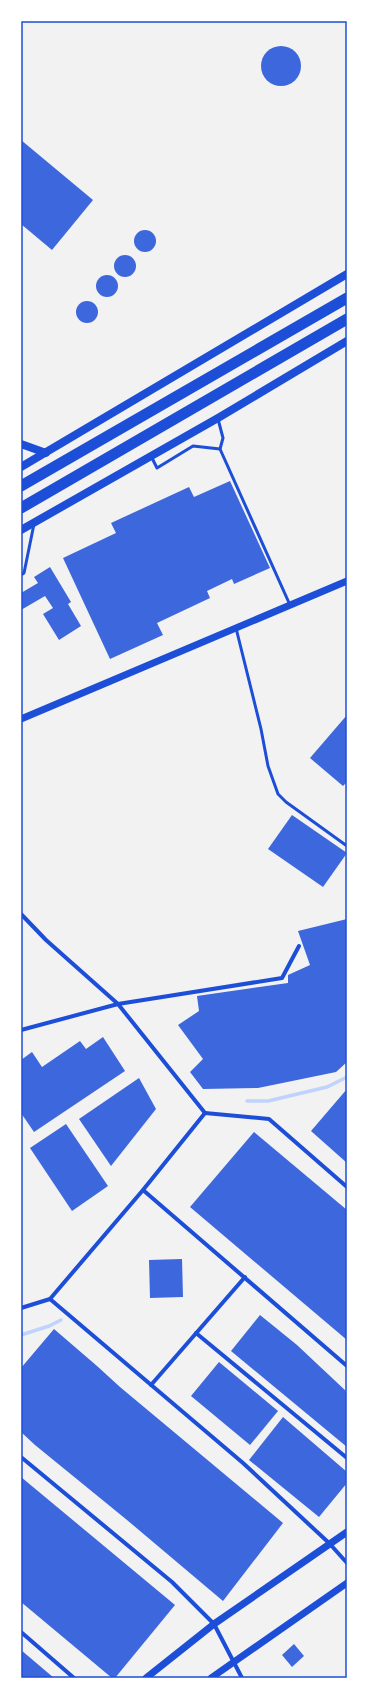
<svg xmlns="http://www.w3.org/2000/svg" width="368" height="1699" font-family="Roboto,sans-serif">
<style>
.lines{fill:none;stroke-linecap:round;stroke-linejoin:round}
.stream{stroke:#bfd3fe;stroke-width:3.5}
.building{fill:#3d67dc}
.service{stroke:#1d4ed8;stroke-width:3}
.minor{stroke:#1d4ed8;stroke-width:4}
.tertiary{stroke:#1d4ed8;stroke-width:7}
.secondary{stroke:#1d4ed8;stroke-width:8}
.trunk{stroke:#1d4ed8;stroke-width:11}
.neatline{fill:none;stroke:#1d4ed8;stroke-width:1.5}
</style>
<rect width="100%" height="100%" fill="#f2f2f2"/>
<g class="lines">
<!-- stream -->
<g class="stream">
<path d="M247,1101H268L327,1087L347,1077"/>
<path d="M21,1335L49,1326L61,1320"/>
</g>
</g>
<!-- building -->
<g class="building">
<circle cx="281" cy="66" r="20"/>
<path d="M21,140L93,200L52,250L21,224Z"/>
<circle cx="145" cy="241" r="11"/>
<circle cx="125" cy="266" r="11"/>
<circle cx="107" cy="286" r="11"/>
<circle cx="87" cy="312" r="11"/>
<path d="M230,481L270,568L234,584L232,579L207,591L210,598L157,623L163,635L110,659L63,558L116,533L111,523L189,487L194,497Z"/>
<path d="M50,567L71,602L68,604L81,626L59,640L43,614L53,608L45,596L21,610V593L38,583L34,577Z"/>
<path d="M347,715V782L343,786L310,758Z"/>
<path d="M292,815L347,853L323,887L268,849Z"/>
<path d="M347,919V1062L336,1072L258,1088L203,1089L190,1072L203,1059L178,1025L199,1011L197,996L288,983V975L310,965L298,931Z"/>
<path d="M103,1037L125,1071L34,1132L21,1113V1060L32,1052L42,1067L80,1041L86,1049Z"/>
<path d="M139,1078L156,1109L111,1166L79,1119Z"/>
<path d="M347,1089V1163L311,1131Z"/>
<path d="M66,1124L108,1186L72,1211L30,1148Z"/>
<path d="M254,1132L347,1210V1340L190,1207Z"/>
<path d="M182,1259L183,1297L150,1298L149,1260Z"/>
<path d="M260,1315L297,1345L347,1392V1447L231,1351Z"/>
<path d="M54,1329L97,1366L120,1387L283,1523L223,1601L127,1520L35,1445L21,1432V1368Z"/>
<path d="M219,1362L278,1411L250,1445L191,1396Z"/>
<path d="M283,1417L347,1472V1483L319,1517L249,1460Z"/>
<path d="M21,1477L175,1605L115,1678H112L21,1602Z"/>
<path d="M294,1644L304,1656L292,1667L282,1655Z"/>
<path d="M21,1650L54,1678H21Z"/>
</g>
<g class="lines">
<!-- service -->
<g class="service">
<path d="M218,419L223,438L220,449L290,605"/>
<path d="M151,456L157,468L193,446L220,449"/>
<path d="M21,575L24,573L34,524"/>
<path d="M236,628L261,729L268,766L278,794L286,802L347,846"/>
</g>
<!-- minor -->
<g class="minor">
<path d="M21,914L46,940L118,1004L205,1113"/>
<path d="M21,1030L118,1004L282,978L299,946"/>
<path d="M205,1113L269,1119L347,1187"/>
<path d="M143,1190L347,1366"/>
<path d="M50,1299L243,1463L329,1543L347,1563"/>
<path d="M21,1308L50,1299L143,1190L205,1113"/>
<path d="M196,1333L347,1458"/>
<path d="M151,1385L245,1277"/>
<path d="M21,1457L172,1582L214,1624L242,1678"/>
<path d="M21,1632L74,1678"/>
</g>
<!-- tertiary -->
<g class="tertiary">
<path d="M21,719L347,581"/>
<path d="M146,1678L214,1624L347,1532"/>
<path d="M211,1678L347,1583"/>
</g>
<!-- secondary -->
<g class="secondary">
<path d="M21,444L46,453"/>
<path d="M21,467L347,274"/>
<path d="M21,530L218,418L347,341"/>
</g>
<!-- trunk -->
<g class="trunk">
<path d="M21,486L347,298"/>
<path d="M21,508L347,319"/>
</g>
</g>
<!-- border -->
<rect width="368" height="1699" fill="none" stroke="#ffffff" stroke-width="44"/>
<rect x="22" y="22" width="324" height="1655" class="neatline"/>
</svg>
